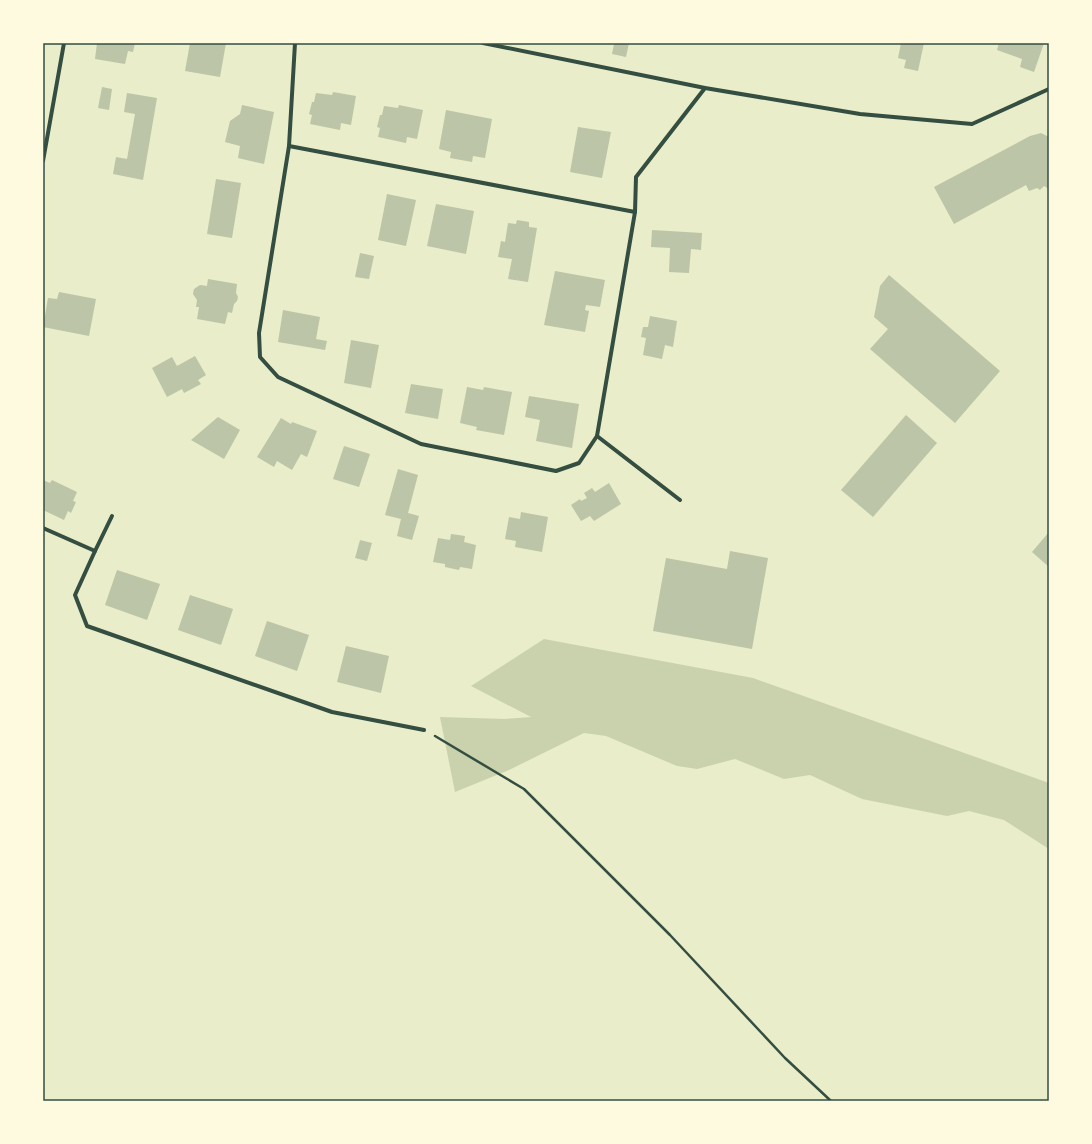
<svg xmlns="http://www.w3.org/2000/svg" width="1092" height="1144" font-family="'Libre Baskerville',serif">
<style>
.green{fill:#cad2ad}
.building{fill:#bcc5a7}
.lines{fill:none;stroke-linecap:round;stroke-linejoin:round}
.path{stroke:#344e41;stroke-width:2.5}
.minor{stroke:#344e41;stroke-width:4}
.neatline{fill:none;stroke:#344e41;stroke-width:1.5}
</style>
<rect width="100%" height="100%" fill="#e9edc9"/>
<!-- green -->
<path class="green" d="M544,639L753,678L1049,783V849L1004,820L969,811L947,816L862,799L810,775L784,779L735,759L697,769L677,766L606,736L584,733L509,770L455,792L440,717L505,719L531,717L471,686Z"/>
<!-- building -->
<g class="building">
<path d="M97,43H135L133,52L128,51L125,64L95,59Z"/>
<path d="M190,43H226L220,77L185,71Z"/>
<path d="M611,43H629L626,57L612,54L614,44Z"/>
<path d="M901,43H924L918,71L904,68L906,60L898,58Z"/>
<path d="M999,43H1044L1034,72L1020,67L1022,59L997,50Z"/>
<path d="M102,87L112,89L109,110L98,108Z"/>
<path d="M333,92L356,96L351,125L341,123L340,130L310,124L312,115L309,114L312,102H314L316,93L332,95Z"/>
<path d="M127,93L157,98L143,180L113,174L116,157L127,159L135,114L124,112Z"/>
<path d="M242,105L274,112L264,164L238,158L240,146L225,142L230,121L240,114Z"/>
<path d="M399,105L423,110L417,139L407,137L406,143L378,137L380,128L377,127L380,115H382L384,106L398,108Z"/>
<path d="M446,110L492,119L485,158L473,156L472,162L450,158L451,152L439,149Z"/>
<path d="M578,127L611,132L602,178L570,172Z"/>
<path d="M1041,133L1049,137V189L1044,186L1040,190L1037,188L1029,191L1026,185L954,224L934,187L1030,136Z"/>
<path d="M216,179L241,183L232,238L207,234Z"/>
<path d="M387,194L416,200L406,246L378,240Z"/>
<path d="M436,204L474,211L466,254L427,246Z"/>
<path d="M517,220L529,222V227L537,228L528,282L508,279L512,259L498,257L501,241L505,242L508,223L516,224Z"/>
<path d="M652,230L702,233L701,250L691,249L689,273L669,272L670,248L651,247Z"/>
<path d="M360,253L374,256L369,279L355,277Z"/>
<path d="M555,271L605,280L600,307L586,305L585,310L589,311L585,332L544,325Z"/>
<path d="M889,275L1000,371L955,423L870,349L888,329L874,317L880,286Z"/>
<path d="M208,279L237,284L236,293L238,297L237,301L234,304L232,313L228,312L225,324L197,319L199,307H196L197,300L193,294L194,289L200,285L207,286Z"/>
<path d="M59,292L96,299L89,336L43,327L48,298L57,299Z"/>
<path d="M283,310L320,317L316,339L327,341L325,350L278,342Z"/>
<path d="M650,316L677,321L673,347L665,345L662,359L643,355L646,338L641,337L643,327H648Z"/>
<path d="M351,340L379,345L371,388L344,383Z"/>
<path d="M195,356L206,375L198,380L201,384L184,393L182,389L167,397L152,368L172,357L177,366Z"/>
<path d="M411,384L443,389L438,419L405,413Z"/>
<path d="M467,387L483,390L484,387L512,392L504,435L476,430L477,427L460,423Z"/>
<path d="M529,396L579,404L572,448L536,441L540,420L525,417Z"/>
<path d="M906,415L937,443L873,517L841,490Z"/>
<path d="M218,417L240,430L224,459L191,440Z"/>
<path d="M281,418L291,424L292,422L317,431L307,457L301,454L292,470L277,461L274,467L257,457Z"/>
<path d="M344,446L370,454L359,487L333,479Z"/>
<path d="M398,469L418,475L408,513L419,516L412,540L397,536L401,519L385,515Z"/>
<path d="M43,480L50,483L52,480L77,492L73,501L76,502L71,513L68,511L64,520L43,510Z"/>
<path d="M609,483L621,504L594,521L590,516L581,521L571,505L580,499L581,501L587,498L584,493L592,488L595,492Z"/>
<path d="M521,512L548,517L542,552L515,547L516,541L505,539L509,517L520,519Z"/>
<path d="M1049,532V567L1032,552Z"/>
<path d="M451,534L465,536L464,542L476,545L472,569L460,567L459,570L445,567V564L433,562L438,538L450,540Z"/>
<path d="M360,540L372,543L367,561L355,558Z"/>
<path d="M730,551L768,558L752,649L653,631L666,558L727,569Z"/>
<path d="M117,570L160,584L147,620L105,605Z"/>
<path d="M190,595L233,609L221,645L178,630Z"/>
<path d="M267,621L309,635L297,671L255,656Z"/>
<path d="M346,646L389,656L381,693L337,682Z"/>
</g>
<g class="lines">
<!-- path -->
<path class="path" d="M435,736L524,789L670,935L785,1058L831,1101"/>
<!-- minor -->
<g class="minor">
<path d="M295,43L289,146L259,333L260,357L278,377L421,444L556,471L579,463L597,436L635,212L636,177L705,88"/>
<path d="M483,43L705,88L860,114L972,124L1049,89"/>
<path d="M289,146L635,212"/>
<path d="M43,161L64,43"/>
<path d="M597,436L680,500"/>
<path d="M43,528L95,551L75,595L87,626L332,712L424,730"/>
<path d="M95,551L112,516"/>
</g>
</g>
<!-- border -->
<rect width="1092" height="1144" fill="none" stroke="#fefae0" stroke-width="88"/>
<rect x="44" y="44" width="1004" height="1056" class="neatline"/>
</svg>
